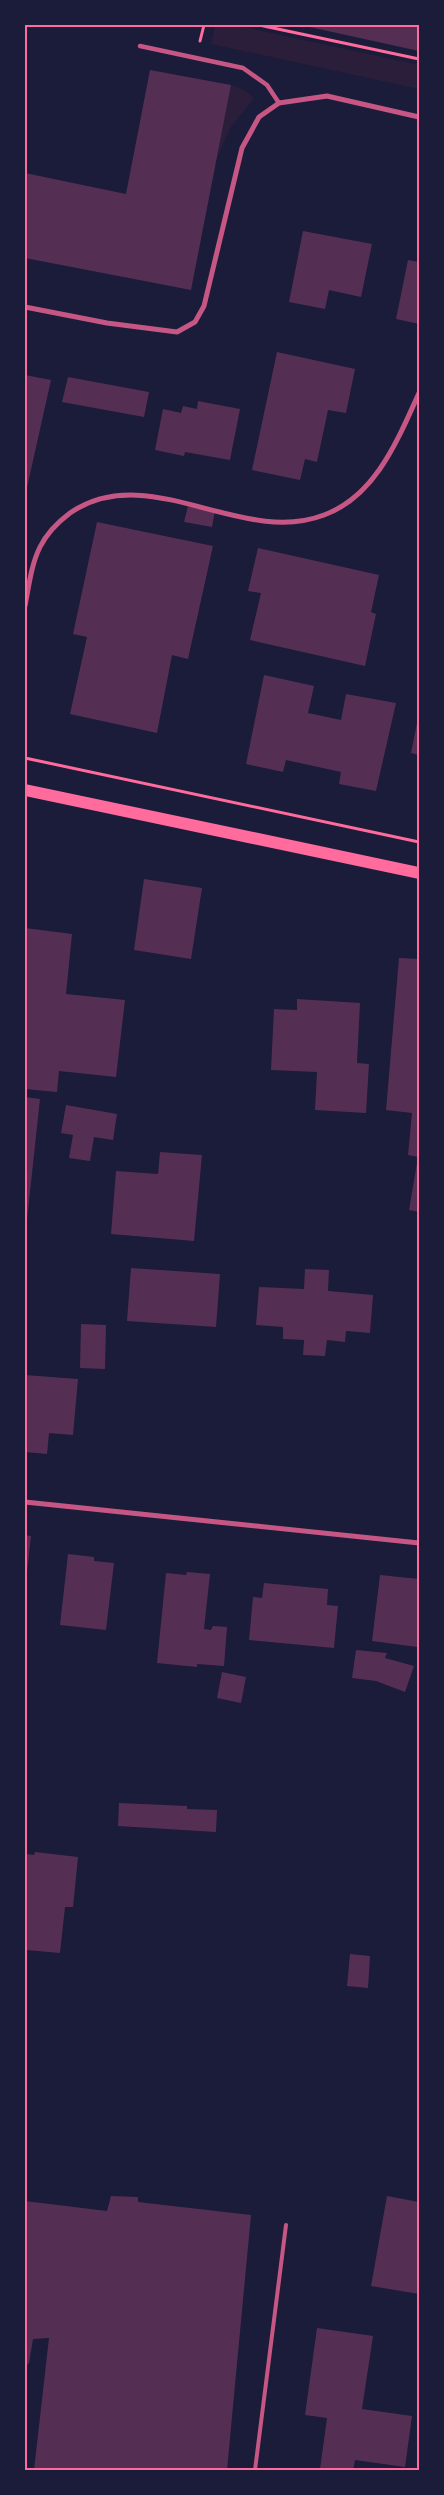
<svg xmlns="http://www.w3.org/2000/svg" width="444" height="2495" font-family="Roboto,sans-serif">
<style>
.green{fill:#2a1e3b}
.building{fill:#542f53}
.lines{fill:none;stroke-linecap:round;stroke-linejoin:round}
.path{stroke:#ff6b9d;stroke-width:3}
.service{stroke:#c65784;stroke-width:4}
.pedestrian{stroke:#c65784;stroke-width:4.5}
.minor{stroke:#c65784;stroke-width:5}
.primary{stroke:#ff6b9d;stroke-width:12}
.neatline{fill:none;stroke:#ff6b9d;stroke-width:2}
</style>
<rect width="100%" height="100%" fill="#1b1b3a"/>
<!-- green -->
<g class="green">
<path d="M215,25H235L419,65V89L211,44Z"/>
<path d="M231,85L243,89L254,98L231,127L217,157Z"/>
</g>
<!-- building -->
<g class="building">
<path d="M305,25H419V51L305,26Z"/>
<path d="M150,70L231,85L191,290L25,258V173L126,194Z"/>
<path d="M303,231L372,244L361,297L329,290L325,309L289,302Z"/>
<path d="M408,260L419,262V324L396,319Z"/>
<path d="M277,352L355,369L346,413L328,410L317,462L305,459L300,480L252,470Z"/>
<path d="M25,375L51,380L26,492H25Z"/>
<path d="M68,377L149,392L144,417L62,402Z"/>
<path d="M198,401L240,409L230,460L185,452L184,456L155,450L163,409L181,413L183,406L197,409Z"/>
<path d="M188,506L215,511L212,527L184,522Z"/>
<path d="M97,522L213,546L188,659L172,655L157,733L70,714L87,637L73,634Z"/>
<path d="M258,548L379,575L371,612L376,614L365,666L250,640L261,593L248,591Z"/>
<path d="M264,675L314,686L308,713L341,720L346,694L396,703L376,791L339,784L341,772L286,760L283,772L246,764Z"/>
<path d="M417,723L419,724V755L411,753Z"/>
<path d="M144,879L202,888L191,959L134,950Z"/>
<path d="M25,928L72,934L66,994L125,1000L116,1077L59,1071L57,1092L25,1089Z"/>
<path d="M399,958L419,959V1212L409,1210L418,1157L408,1155L412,1113L386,1110Z"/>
<path d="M297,999L360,1003L357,1063L369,1064L366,1113L315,1110L317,1072L271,1070L274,1009L297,1010Z"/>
<path d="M25,1097L40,1099L26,1229H25Z"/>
<path d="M66,1105L117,1114L113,1140L94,1137L90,1161L69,1158L73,1135L61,1133Z"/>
<path d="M160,1152L202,1155L194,1241L111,1234L116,1171L158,1174Z"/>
<path d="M131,1268L220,1274L216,1327L127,1321Z"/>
<path d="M305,1269L329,1270L328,1291L373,1295L370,1333L346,1331L345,1342L327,1340L325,1356L303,1355L304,1340L283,1339V1327L256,1325L259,1287L304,1289Z"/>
<path d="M81,1324L106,1325L105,1369L80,1368Z"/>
<path d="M25,1375L78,1379L73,1435L49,1433L47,1454L25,1452Z"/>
<path d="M25,1535L31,1536L26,1582H25Z"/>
<path d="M68,1554L94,1557V1561L114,1563L106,1630L60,1625Z"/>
<path d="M187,1572L210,1574L204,1629L211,1630L213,1626L227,1627L224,1666L197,1664V1667L157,1663L166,1573L186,1575Z"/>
<path d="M380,1575L419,1579L417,1647L372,1641Z"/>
<path d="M264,1583L328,1589L327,1605L338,1606L334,1648L249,1640L253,1597L262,1598Z"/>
<path d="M356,1650L387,1653L385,1658L414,1666L405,1692L376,1681L352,1678Z"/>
<path d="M222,1672L246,1677L241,1703L217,1698Z"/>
<path d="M119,1803L187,1806V1809L217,1810L216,1832L118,1826Z"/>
<path d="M35,1852L78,1857L73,1907H65L60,1953L26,1950L25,1854L34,1855Z"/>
<path d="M350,1954L370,1956L368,1988L347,1986Z"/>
<path d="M111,2196L138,2197V2202L251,2215L227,2470H34L49,2338L33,2339L29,2363L25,2367V2201L107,2211Z"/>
<path d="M387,2196L419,2202V2294L371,2286Z"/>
<path d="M317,2328L373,2336L362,2409L412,2416L405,2467L355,2460L353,2470L320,2469L327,2418L305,2415Z"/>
</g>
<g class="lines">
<!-- path -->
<g class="path">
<path d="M259,25L419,59"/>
<path d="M200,41L204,25"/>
<path d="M25,758L419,842"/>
</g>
<!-- service -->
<path class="service" d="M255,2470L286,2225"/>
<!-- pedestrian -->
<path class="pedestrian" d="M140,46L243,68L267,85L279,103"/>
<!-- minor -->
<g class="minor">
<path d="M25,307L107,323L177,332L195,322L204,306L242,148L259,117L279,103L327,96L419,117"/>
<path d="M25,606C29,586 31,565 40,547C47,533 58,522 70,513C149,459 241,547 324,515C376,496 398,439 419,393"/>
<path d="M25,1502L419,1543"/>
</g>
<!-- primary -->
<path class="primary" d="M25,790L419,873"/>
</g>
<!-- border -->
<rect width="444" height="2495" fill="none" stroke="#1b1b3a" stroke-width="52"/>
<rect x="26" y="26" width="392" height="2443" class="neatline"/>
</svg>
